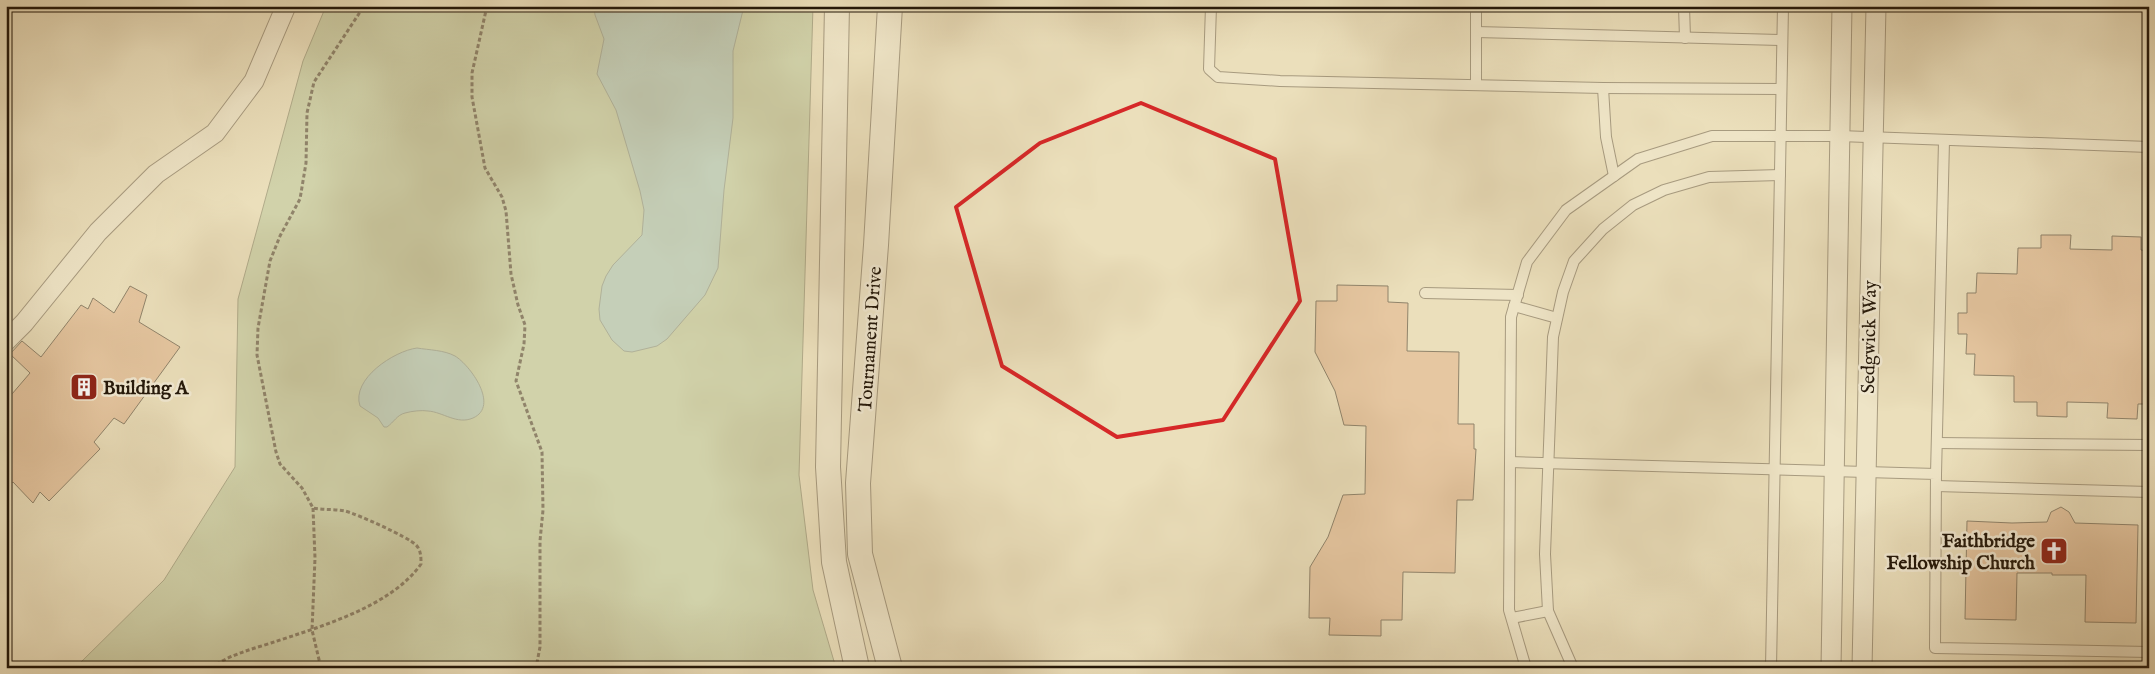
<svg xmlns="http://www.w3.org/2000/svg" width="2155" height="674" font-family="'IM FELL English',serif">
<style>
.green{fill:#b2c394;stroke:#6a6d4e}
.water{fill:#98bcb3;stroke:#697a6f}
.building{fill:#e0ac82;stroke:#231709}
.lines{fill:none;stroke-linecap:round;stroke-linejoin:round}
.service-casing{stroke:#554936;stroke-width:12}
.minor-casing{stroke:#554936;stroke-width:21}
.tertiary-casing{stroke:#554936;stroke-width:26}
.path{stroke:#231709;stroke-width:3;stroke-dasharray:4 2.5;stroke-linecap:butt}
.service{stroke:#f2ead3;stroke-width:10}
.minor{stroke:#f2ead3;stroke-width:19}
.tertiary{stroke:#f2ead3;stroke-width:24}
.marked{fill:none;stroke:#d62828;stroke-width:4;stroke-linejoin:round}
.labels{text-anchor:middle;stroke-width:5;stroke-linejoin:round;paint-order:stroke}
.street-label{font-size:19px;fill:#231709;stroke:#f2ead3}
.poi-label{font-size:19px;font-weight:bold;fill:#231709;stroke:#f2ead3;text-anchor:start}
</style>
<rect width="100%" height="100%" fill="#ebdfbb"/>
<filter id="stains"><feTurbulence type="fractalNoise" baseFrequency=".004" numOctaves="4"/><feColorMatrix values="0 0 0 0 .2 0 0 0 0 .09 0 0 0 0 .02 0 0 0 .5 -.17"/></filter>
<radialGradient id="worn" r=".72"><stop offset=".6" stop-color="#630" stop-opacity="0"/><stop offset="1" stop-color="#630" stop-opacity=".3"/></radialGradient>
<!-- green -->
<path class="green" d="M326,6H813L799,475L813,590L836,668H75L164,580L235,467L238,299L303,61Z"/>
<!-- water -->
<g class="water">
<path d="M594,6H744L733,51V118L724,190L718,268L705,295L667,339L657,346L632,352L624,351L612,340L600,320L599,309L602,286L606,276L613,265L642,235L644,210L640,191L616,110L597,74L604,39L595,15Z"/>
<path d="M417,348C429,350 444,350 455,356C470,365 500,406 473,418C457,425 443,412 428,411C422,410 412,411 405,413C397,415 394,422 387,427H384L378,418L360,406C351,379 394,351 417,348Z"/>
</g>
<!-- building -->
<g class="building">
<path d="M2041,235H2071L2070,249L2112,250V236L2141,237V250L2149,251V404H2138L2137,419L2107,418L2108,403L2067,402V417L2037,416V402H2014V376L1974,375L1975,354H1966L1967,334H1958V313H1967V293H1976L1977,273L2017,274L2018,248H2041Z"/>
<path d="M1337,285L1388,286V302L1408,303L1407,351L1459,352L1458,424H1474V449H1476L1473,500H1457L1455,573L1403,572L1402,620H1381V636L1329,635L1330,618H1309L1310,567L1328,537L1343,495L1365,494L1366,426L1344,425L1335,391L1315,352L1316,301H1337Z"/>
<path d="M130,286L147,295L139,322L180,347L124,424L114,418L94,442L100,449L49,501L40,492L33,503L13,482L6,489V401L30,373L10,354L22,341L41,357L81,305L88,309L93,298L114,313Z"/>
<path d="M2061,507L2069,512L2075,523L2138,525L2136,623L2085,622L2086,575H2052V573H2017L2016,620L1965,619L1967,521L2012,523L2047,522L2051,512Z"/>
</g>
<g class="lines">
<defs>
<g id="service">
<path d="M1211,6L1209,69L1218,77L1280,81L1603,88L1780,89"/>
<path d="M1684,6L1685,38"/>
<path d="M1476,32L1782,40"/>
<path d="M1476,85V6"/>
<path d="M1603,88L1606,137L1614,176"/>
<path d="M1425,293L1518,295"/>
<path d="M1514,306L1557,318"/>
<path d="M1937,443L2149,445"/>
<path d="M1510,462L1936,474L1935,648L2149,652"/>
<path d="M1936,474L1944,141"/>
<path d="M1936,486L2149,492"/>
<path d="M1512,618L1548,611"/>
<path d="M1526,668L1509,610L1511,317L1527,262L1566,210L1638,159L1712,136H1839L2149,147"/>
<path d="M1573,668L1548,611L1545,554L1553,337L1563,292L1574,261L1603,229L1633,205L1664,190L1709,177L1780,175"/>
<path d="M1771,668L1783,6"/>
</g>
<g id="minor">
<path d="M6,341L24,323L98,232L156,174L215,133L254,81L286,6"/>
<path d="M1831,668L1842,6"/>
<path d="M1862,668L1876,6"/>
</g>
<g id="tertiary">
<path d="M837,6L828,467L834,562L857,668"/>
<path d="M890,6L876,245L858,483L860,554L890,668"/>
</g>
</defs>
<!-- service casing -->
<use href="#service" class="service-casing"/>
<!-- minor casing -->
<use href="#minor" class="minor-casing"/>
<!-- tertiary casing -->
<use href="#tertiary" class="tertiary-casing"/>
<!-- path -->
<g class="path">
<path d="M487,6L472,73V97L485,168L502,197L506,211L511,274L518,305L525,325L524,344L516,381L542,452L543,510L540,541V647L536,668"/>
<path d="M313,508L315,558L312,630L321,668"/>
<path d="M211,668C229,655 249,650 271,643C319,627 391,607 421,564C421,557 421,550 416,545C408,537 357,514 345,511C335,509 324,510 313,508L302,488L280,464L276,452L257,355L258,328L270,261L280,236L300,199L306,163L307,113L314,82L364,6"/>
</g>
<!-- service -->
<use href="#service" class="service"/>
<!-- minor -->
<use href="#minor" class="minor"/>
<!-- tertiary -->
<use href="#tertiary" class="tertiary"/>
</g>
<!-- marked area -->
<path d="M0 0H2155V674H0ZM1141,103L1275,159L1300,301L1223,420L1117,437L1002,366L956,207L1040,143Z" fill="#ebdfbb" fill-opacity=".55" fill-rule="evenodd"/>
<path class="marked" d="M1141,103L1275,159L1300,301L1223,420L1117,437L1002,366L956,207L1040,143Z"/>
<!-- icons -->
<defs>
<symbol id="building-square" viewBox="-11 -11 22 22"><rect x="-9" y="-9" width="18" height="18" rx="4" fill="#8f2418" stroke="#f2ead3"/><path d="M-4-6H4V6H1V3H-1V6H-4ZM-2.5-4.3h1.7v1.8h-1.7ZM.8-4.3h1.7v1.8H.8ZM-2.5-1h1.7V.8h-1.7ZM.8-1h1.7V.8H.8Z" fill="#fff"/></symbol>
<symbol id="church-square" viewBox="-11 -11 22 22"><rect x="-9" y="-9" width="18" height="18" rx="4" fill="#8f2418" stroke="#f2ead3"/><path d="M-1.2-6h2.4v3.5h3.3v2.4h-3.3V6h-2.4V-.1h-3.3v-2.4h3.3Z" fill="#fff"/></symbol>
</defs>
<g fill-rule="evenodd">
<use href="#building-square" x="68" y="371" width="32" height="32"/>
<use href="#church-square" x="2038" y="535" width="32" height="32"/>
</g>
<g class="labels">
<!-- street labels -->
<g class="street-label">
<text transform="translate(1868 337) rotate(-89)" y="7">Sedgwick Way</text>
<text transform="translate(869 339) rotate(-86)" y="7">Tournament Drive</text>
</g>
<!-- poi labels -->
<g class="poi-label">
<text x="103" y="394">Building A</text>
<text x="2035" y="547" text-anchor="end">Faithbridge<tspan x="2035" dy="22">Fellowship Church</tspan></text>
</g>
</g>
<!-- margin -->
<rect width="2155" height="674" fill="none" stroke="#ebdfbb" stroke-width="25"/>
<rect x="8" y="8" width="2140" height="659" fill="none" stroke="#231709" stroke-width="2.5"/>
<rect x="12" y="12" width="2130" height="649" fill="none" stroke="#231709"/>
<rect width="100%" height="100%" filter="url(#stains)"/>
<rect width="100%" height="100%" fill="url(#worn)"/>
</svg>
